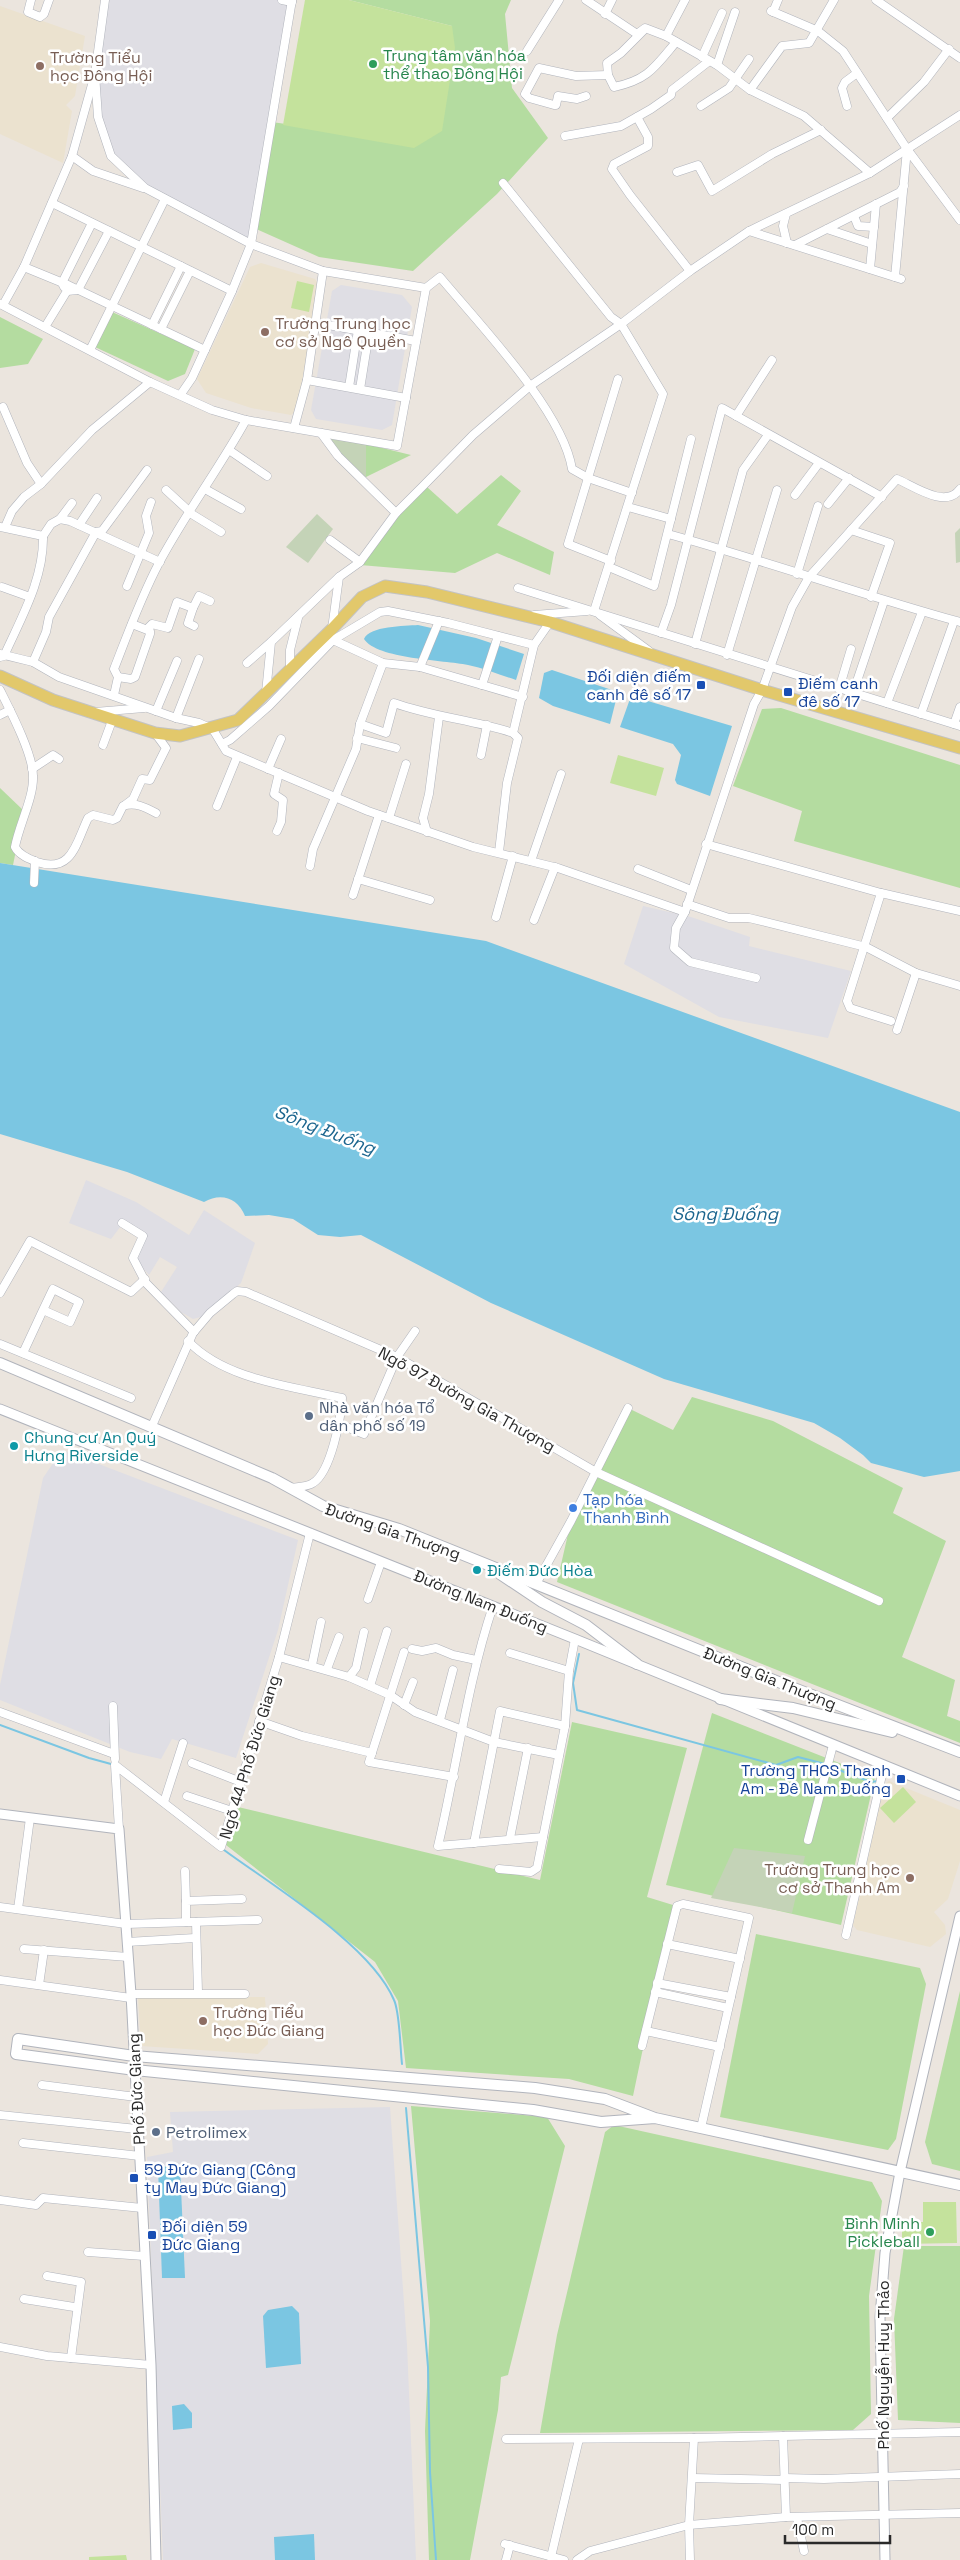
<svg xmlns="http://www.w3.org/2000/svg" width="960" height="2560" font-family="'Space Grotesk',sans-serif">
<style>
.industrial{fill:#dfdee4}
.education{fill:#ebe2cf}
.green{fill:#b4dca0}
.cemetery{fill:#c4d3b7}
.pitch{fill:#c4e29c}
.water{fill:#7bc6e2}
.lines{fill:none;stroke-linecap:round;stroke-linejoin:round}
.stream{stroke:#7bc6e2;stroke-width:2}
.minor-casing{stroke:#b1b4bc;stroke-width:9}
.tertiary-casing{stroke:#b1b4bc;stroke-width:11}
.secondary-casing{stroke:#b1b4bc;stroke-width:12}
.primary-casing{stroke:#c3c3c3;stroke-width:13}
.minor{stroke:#fff;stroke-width:8}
.tertiary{stroke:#fff;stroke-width:9}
.secondary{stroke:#fff;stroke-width:10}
.primary{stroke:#e2c86b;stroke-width:11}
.leisure-dot{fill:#2e9e5b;stroke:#fff;stroke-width:2}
.education-dot{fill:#8d6e63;stroke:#fff;stroke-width:2}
.transit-dot{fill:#1a4fb4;stroke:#fff;stroke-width:2}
.service-dot{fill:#5c6f8a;stroke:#fff;stroke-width:2}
.culture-dot{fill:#0f9aa8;stroke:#fff;stroke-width:2}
.shop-dot{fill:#3f7fe0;stroke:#fff;stroke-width:2}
.labels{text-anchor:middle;stroke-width:5;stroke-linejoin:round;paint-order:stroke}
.leisure-label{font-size:16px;fill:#27864d;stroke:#fff;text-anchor:start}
.education-label{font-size:16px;fill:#785e54;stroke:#fff;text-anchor:start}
.transit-label{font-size:16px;fill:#164399;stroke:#fff;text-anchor:start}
.street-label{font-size:16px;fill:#2a2a2a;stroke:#fff}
.service-label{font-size:16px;fill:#4e5e75;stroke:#fff;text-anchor:start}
.culture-label{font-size:16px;fill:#0d838f;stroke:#fff;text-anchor:start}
.shop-label{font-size:16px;fill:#366cbe;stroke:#fff;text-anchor:start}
.water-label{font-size:18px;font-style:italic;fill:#1b658e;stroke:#fff}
</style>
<rect width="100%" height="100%" fill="#ebe5de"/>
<!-- industrial -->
<g class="industrial">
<path d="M105,0H292L251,244L145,188L111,156L98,117L95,74Z"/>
<path d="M341,285L402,295L412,307L392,425L382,430L316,419L311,410L332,291Z"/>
<path d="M643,906L691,917L750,937L749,946L851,971L828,1038L719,1017L624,964Z"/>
<path d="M86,1180L136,1202L189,1235L204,1210L255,1243L241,1283L201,1317L193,1319L181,1312L161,1292L177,1267L160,1257L149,1275L136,1260L139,1249L147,1235L124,1222L111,1239L69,1223Z"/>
<path d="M62,1450L298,1540L278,1630L236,1758L172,1739L161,1759L130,1752L0,1700V1685L43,1478Z"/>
<path d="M390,2107L407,2345L416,2560H163L147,2157L173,2152L170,2112Z"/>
</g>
<!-- education -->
<g class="education">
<path d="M0,6L85,36L75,96L66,105L72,111L63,163L0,134Z"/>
<path d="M261,263L315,279L319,285L297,410L291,415L251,408L206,393L197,379L250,267Z"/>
<path d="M889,1781L960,1810V1861L948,1899L934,1912L945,1925L946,1934L930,1947L857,1930L853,1925L884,1785Z"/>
<path d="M265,1997L268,2044L258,2054L141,2046L138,1998Z"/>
</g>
<!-- green -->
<g class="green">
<path d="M349,0H511L505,14L512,88L548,138L497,194L413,271L319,257L254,228L272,122L375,137L452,26Z"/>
<path d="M112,312L195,349L185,374L168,381L95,347Z"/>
<path d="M0,317L43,339L28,364L0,368Z"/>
<path d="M366,444L411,455L366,477Z"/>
<path d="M501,475L521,491L497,525L554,552L550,575L497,553L455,573L360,565L396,516L427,487L457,514Z"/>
<path d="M781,708L960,765V888L794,841L802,811L733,786L762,709Z"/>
<path d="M0,788L24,811L13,865L0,863Z"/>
<path d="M692,1397L773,1421L903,1488L893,1513L946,1541L902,1657L955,1680L947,1716L960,1721V1743L557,1582L571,1521L628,1408L673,1430Z"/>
<path d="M712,1713L875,1777L841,1925L666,1885Z"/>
<path d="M572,1722L687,1748L647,1897L673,1905L633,2096L569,2079L406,2068L398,2001L375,1962L226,1845L238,1807L540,1880Z"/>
<path d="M756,1934L920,1968L926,1984L896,2139L888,2150L720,2117Z"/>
<path d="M960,1991V2171L932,2164L925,2142Z"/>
<path d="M411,2106L547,2117L565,2146L508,2375L501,2377L498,2410L470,2560H429L425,2431L430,2321Z"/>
<path d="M614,2125L872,2182L882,2201L869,2296L871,2414L853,2430L540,2433L557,2335L605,2132Z"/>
<path d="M904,2246H960V2423L898,2420L894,2319Z"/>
</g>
<!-- cemetery -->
<g class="cemetery">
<path d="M331,438L366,444V477L364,478C354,468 332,452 331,438Z"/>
<path d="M317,514L333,529L308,563L286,547Z"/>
<path d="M960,528V562L956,563L955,533Z"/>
<path d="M734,1848L805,1856L792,1913L711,1898Z"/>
</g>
<!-- pitch -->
<g class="pitch">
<path d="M305,0H349L452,26L455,48L442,131L414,148L283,125Z"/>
<path d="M297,281L314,285L309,312L291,308Z"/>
<path d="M618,755L664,768L656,796L610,783Z"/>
<path d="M903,1787L916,1802L894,1823L880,1808Z"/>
<path d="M923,2202H956L957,2243L902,2244V2222H923Z"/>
<path d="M126,2555L127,2560H89V2557Z"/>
</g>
<!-- water -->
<g class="water">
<path d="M418,625L476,638L524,654L516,680C500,675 484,668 468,665C444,660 377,659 364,639C369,626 405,626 418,625Z"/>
<path d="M552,670L618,692L610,724L553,706L539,698L544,673Z"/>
<path d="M631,696L732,726L710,796L677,784L675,780L681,755L673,744L620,727Z"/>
<path d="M0,863L486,941L960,1112V1471L924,1477L871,1463L863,1455L840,1438L814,1423L664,1379L491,1303L361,1235L340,1237L318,1235L293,1219L269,1215L245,1216C238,1198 221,1192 204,1202L127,1172L0,1134Z"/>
<path d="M180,2166L185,2278H162L158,2167Z"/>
<path d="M292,2306L299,2313L301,2364L266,2368L263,2316L268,2310Z"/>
<path d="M184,2404L192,2413V2428L173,2430L172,2406Z"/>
<path d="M314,2534L315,2560H275L274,2537Z"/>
</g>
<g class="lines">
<!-- stream -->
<g class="stream">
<path d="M579,1654L573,1683L577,1710L776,1765L798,1757L825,1764"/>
<path d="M0,1725L89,1758L111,1764"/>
<path d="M831,1767L871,1782L878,1781"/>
<path d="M224,1850C273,1886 371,1945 394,2000C400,2013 400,2047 402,2064"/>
<path d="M406,2108L428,2367L430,2472L436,2560"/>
</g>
<defs>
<g id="minor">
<path d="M31,0L28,12L40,17L44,14L49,0"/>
<path d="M282,0L292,2"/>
<path d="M586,0L637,34L645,28L666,36L717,65L750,90L804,116L870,173"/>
<path d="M876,0L960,58"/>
<path d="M771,11L818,31L843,51L907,149L960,220"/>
<path d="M773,12L778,0"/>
<path d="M605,14L612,0"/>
<path d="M643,31L621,53L607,63L608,75L614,87C648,80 655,67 676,42"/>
<path d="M666,36L685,0"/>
<path d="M527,51L559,0"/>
<path d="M702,57L722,13"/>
<path d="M717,65L735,12"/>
<path d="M93,81L72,156L93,171L143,188"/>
<path d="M750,90L782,46L809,43L834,0"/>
<path d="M586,96L577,99L558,96L556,105H554L529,98L525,94L539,68L576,76L608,75"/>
<path d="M701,106L729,88L749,59"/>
<path d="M847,106L842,88L845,82L857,73"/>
<path d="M637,117L648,137V146L614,164L612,169L630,195L690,271"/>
<path d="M887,118L924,82L949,49"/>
<path d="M565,136L621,126L651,109L671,95L672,90L708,62"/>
<path d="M677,172L698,165L712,191L772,154L821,130"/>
<path d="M503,183L611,317L621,324L663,394L594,611"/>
<path d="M52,203L232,291"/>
<path d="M786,214L783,226L787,243"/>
<path d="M854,216L858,226L874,227"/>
<path d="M827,229L872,244"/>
<path d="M749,231L901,279"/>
<path d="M795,245L900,192L904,186"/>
<path d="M24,267L68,285L205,350"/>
<path d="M870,269L876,204"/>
<path d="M895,277L907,149"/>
<path d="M64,287L62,283L92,223"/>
<path d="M426,288L440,277C479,324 563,411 572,469L588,478L632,493"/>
<path d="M67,291L78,290L109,231"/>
<path d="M0,304L150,382L212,410L246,420L397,446L426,288L323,271L251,244L145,188L111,156L98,117L95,74L105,0"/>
<path d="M3,305L24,267L72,156"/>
<path d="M317,323L416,341"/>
<path d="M152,325L181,266"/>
<path d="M45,327L67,291"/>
<path d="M161,329L190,271"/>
<path d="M90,350L165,199"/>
<path d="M307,380L406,398"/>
<path d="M349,387L358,330"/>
<path d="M360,389L369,333"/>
<path d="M181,394L192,378L232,291L251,244L292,0"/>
<path d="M3,407L27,463L41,484"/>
<path d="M736,416L772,360"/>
<path d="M294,428L307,380L323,271"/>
<path d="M321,433L338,456L396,513"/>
<path d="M229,450L267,476"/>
<path d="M205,489L241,509"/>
<path d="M166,490L190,512"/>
<path d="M795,495L819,463"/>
<path d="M828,504L849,478"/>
<path d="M628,507L671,519"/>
<path d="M190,513L221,532"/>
<path d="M60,519L72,503"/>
<path d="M79,525L97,498"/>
<path d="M0,527L43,536C44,579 21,618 4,656L0,657"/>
<path d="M5,527L12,511L24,497L41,484L92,430L150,382"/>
<path d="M851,530L890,543L871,597"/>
<path d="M668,534C766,561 862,595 960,622"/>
<path d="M43,536L51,524L60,519L70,521L160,562"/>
<path d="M330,540L360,562"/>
<path d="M611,561L568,544L618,379"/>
<path d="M609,567L654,586L691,439"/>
<path d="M797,574L818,506"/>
<path d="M127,586L149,533L146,516L151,502"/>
<path d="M2,587L30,597"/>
<path d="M518,588L960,726"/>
<path d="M193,608L199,596L210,601"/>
<path d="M534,615L587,611"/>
<path d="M600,615L649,651"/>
<path d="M147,629L152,624L168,628L177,602L193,608L188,623L194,626"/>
<path d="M332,629L339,577L360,562L396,513L424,485L473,435L530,386L621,324L690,271L749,231L870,173L960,115"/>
<path d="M661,633L671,605L722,408L882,497"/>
<path d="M498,636L482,685L523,697"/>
<path d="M333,640L383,663L420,667L482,685"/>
<path d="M695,644L743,470L768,435"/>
<path d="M0,654L33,662L59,677L176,718L199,723L210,728"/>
<path d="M727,655L777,490"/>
<path d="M33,662L46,632L49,617L96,532L102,531L147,470"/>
<path d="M247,663L271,642"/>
<path d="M420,667L439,621"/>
<path d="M290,670V650L298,618"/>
<path d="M118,677L131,679L135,677L150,634V631L132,624"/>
<path d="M839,689L851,649"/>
<path d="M0,690C10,710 33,754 33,776C34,797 19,825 15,847C19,855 29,859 37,862C72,874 76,843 88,818L93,815L113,820L117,818L123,806C135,802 145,807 156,813"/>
<path d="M266,693L271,642L339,577"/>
<path d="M853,693L884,601"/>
<path d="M114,695L118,677L114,669C128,633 141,597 159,563C185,514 219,469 246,420"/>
<path d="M887,703L922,612"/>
<path d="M156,711L177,661"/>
<path d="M95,712L144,708"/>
<path d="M921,714L954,621"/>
<path d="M0,715L10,710"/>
<path d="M176,718L199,659"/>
<path d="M360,724L386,733L394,703C433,717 474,720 513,733"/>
<path d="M954,724L960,707"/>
<path d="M212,728L226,751L368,811L473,847L558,868L685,912"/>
<path d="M357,738L396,748"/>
<path d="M222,744L230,740L269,706L333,640L380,612L388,611L448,623L534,645"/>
<path d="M103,745L113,718"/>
<path d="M481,755L487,725"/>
<path d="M32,769L53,755L59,759"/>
<path d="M268,769L281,739"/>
<path d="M125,805L133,799L142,779L150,780L166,748L155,733"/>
<path d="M217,806L237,757"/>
<path d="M389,818L406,764"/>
<path d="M277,831L281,822L283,800L274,794L279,773"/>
<path d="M427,832L423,818L429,794L439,717"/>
<path d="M706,844L881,893L960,911"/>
<path d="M499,852L507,783L518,738L513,733L534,645L550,622"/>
<path d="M531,861L561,774"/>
<path d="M310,866L313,849L356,749L360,724L383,663"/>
<path d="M638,869L691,890"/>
<path d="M358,879L430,900"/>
<path d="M34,883L35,861"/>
<path d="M881,893L847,1001L850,1008L891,1021"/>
<path d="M353,895L379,815"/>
<path d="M687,904L729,918H749L866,947L916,973L960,986"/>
<path d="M496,917L513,856"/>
<path d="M534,920L555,867"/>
<path d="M756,978L690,962L674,948L676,928L685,912L754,704L762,690L792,607L809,577L897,479C915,487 946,509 960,489"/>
<path d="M897,1030L916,973"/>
<path d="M122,1223L143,1236L133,1258L146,1283L194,1332"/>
<path d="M0,1293L30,1241L131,1292L145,1279"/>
<path d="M188,1341C225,1380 291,1386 342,1398C341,1418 331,1472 313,1483C307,1487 297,1487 290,1488"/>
<path d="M0,1344L131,1398"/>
<path d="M23,1353L43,1310L70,1322L79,1302L53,1289L43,1310"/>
<path d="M339,1424L364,1434L397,1357L415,1331"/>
<path d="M152,1426L193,1333L210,1313L233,1294L237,1291L246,1292L397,1357L596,1472L879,1601"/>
<path d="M536,1584L571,1521L628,1408"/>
<path d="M368,1599L381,1562"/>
<path d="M493,1606C467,1684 457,1766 438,1846L543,1837"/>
<path d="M412,1649L422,1651L436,1648L453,1655L476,1660"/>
<path d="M404,1652L369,1762L454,1777"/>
<path d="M510,1653L569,1671"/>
<path d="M279,1657L349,1677L390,1695L415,1712L494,1742L559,1755"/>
<path d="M312,1665L321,1622"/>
<path d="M327,1669L339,1637"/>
<path d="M349,1677L356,1668L364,1632"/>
<path d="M370,1686L387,1631"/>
<path d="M404,1705L413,1682"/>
<path d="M113,1706L115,1759"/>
<path d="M0,1712L114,1754"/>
<path d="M440,1720L453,1670"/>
<path d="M259,1721L302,1736L372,1753"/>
<path d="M192,1763L241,1782"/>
<path d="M187,1796L232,1811"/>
<path d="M164,1802L183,1743"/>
<path d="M119,1829L115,1765L221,1847L279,1657L310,1533"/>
<path d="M510,1838L528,1748"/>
<path d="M808,1840L833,1745"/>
<path d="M474,1843L500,1711L565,1726"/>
<path d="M499,1869L531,1872L537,1868L565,1726L569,1671L575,1639"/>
<path d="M185,1871L186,1901"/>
<path d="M0,1907L126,1924L258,1920"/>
<path d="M18,1909L30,1818"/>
<path d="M186,1922V1901L242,1899"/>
<path d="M196,1922L198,1992"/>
<path d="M846,1935L884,1766"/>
<path d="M127,1942L195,1938"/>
<path d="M667,1944L740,1959"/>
<path d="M24,1949L128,1957"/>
<path d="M0,1980L131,1998"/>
<path d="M657,1983L731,1997"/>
<path d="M39,1985L44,1950"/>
<path d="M655,1992L728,2008"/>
<path d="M131,1994H245"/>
<path d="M646,2031L720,2047"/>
<path d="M642,2046L677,1906L683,1904L749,1918L701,2128"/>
<path d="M42,2085L136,2097"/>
<path d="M0,2115L137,2129"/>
<path d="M23,2143L140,2156"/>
<path d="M0,2200L36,2205L43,2198L142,2208"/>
<path d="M88,2252L144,2256"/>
<path d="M47,2276L81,2282L71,2358"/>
<path d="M24,2299L74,2307"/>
<path d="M0,2347L47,2356L151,2365"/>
<path d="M783,2436L786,2517"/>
<path d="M506,2439L694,2438L960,2432"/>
<path d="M693,2478L784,2480"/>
<path d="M784,2478L824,2479L960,2474"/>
<path d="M797,2518L804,2551"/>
<path d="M505,2544L564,2560"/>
<path d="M551,2557L579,2439"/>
<path d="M506,2560L510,2545"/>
<path d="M577,2560L590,2551L689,2525L786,2517L960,2513"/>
<path d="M690,2560L689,2525L694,2438"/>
</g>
<g id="tertiary">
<path d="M0,1409L575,1639L960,1796"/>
<path d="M0,1814L119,1829L131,1994L151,2365L156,2560"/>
<path d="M885,2560L880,2318L885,2253L900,2172L960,1916"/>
</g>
<g id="secondary">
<path d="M0,1363L272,1478L323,1506L399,1529L786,1685L960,1752"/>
<path d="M500,1574L542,1602L586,1625L637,1664"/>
<path d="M720,1699L793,1708L892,1732"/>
<path d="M655,2118L601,2122L533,2110L135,2070L16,2054L18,2039L134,2056L535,2088L605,2099L655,2118L960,2185"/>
</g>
<path id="primary" d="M0,676L53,700L155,733L180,736L238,720L332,629L362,597L385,586L427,592L550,622L762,690L960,748"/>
</defs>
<!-- minor casing -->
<use href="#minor" class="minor-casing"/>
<!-- tertiary casing -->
<use href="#tertiary" class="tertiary-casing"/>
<!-- secondary casing -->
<use href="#secondary" class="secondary-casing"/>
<!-- primary casing -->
<use href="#primary" class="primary-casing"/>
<!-- minor -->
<use href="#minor" class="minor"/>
<!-- tertiary -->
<use href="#tertiary" class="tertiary"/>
<!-- secondary -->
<use href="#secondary" class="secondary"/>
<!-- primary -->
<use href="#primary" class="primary"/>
</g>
<!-- markers -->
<g class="leisure-dot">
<circle cx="373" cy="64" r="5"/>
<circle cx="930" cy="2232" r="5"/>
</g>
<g class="education-dot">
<circle cx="40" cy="66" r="5"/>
<circle cx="265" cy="332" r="5"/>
<circle cx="910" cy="1878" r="5"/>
<circle cx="203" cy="2021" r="5"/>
</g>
<g class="transit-dot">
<rect x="696" y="680" width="10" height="10" rx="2.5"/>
<rect x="783" y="687" width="10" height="10" rx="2.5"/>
<rect x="896" y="1774" width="10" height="10" rx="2.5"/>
<rect x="129" y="2173" width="10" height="10" rx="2.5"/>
<rect x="147" y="2230" width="10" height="10" rx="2.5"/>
</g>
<g class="service-dot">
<circle cx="309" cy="1416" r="5"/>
<circle cx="156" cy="2132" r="5"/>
</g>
<g class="culture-dot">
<circle cx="14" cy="1446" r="5"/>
<circle cx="477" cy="1570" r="5"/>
</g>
<circle class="shop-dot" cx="573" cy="1508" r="5"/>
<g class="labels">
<!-- leisure labels -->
<g class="leisure-label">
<text x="383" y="61">Trung tâm văn hóa<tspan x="383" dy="18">thể thao Đông Hội</tspan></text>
<text x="920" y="2229" text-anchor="end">Bình Minh<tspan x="920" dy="18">Pickleball</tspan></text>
</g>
<!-- education labels -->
<g class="education-label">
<text x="50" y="63">Trường Tiểu<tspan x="50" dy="18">học Đông Hội</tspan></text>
<text x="275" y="329">Trường Trung học<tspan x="275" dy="18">cơ sở Ngô Quyền</tspan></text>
<text x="900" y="1875" text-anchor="end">Trường Trung học<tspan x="900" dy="18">cơ sở Thanh Am</tspan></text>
<text x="213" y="2018">Trường Tiểu<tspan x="213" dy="18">học Đức Giang</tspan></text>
</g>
<!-- transit labels -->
<g class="transit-label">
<text x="691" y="682" text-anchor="end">Đối diện điếm<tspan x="691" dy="18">canh đê số 17</tspan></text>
<text x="798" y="689">Điếm canh<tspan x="798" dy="18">đê số 17</tspan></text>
<text x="891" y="1776" text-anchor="end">Trường THCS Thanh<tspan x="891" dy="18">Am - Đê Nam Đuống</tspan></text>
<text x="144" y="2175">59 Đức Giang (Công<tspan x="144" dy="18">ty May Đức Giang)</tspan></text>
<text x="162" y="2232">Đối diện 59<tspan x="162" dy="18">Đức Giang</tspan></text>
</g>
<!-- street labels -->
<g class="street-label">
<text transform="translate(467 1399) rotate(29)" y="6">Ngõ 97 Đường Gia Thượng</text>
<text transform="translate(393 1531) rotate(19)" y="6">Đường Gia Thượng</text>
<text transform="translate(481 1601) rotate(22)" y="6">Đường Nam Đuống</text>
<text transform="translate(770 1678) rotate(22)" y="6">Đường Gia Thượng</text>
<text transform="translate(249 1757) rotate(-73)" y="6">Ngõ 44 Phố Đức Giang</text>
<text transform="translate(136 2089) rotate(-93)" y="6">Phố Đức Giang</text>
<text transform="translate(883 2365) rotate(-90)" y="6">Phố Nguyễn Huy Thảo</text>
</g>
<!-- service labels -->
<g class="service-label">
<text x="319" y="1413">Nhà văn hóa Tổ<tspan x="319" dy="18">dân phố số 19</tspan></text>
<text x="166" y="2138">Petrolimex</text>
</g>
<!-- culture labels -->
<g class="culture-label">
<text x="24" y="1443">Chung cư An Quý<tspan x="24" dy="18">Hưng Riverside</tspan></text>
<text x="487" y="1576">Điếm Đức Hòa</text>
</g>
<!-- shop labels -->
<g class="shop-label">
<text x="583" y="1505">Tạp hóa<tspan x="583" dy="18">Thanh Bình</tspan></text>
</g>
<!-- water labels -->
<g class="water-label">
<text transform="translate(325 1130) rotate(21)" y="6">Sông Đuống</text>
<text x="725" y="1220">Sông Đuống</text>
</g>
</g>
<!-- scale -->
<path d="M785 2535v8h105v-8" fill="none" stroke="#2a2a2a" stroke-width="2.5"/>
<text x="792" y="2535" font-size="15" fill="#2a2a2a" stroke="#ffffff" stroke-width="4" paint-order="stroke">100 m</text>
</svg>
